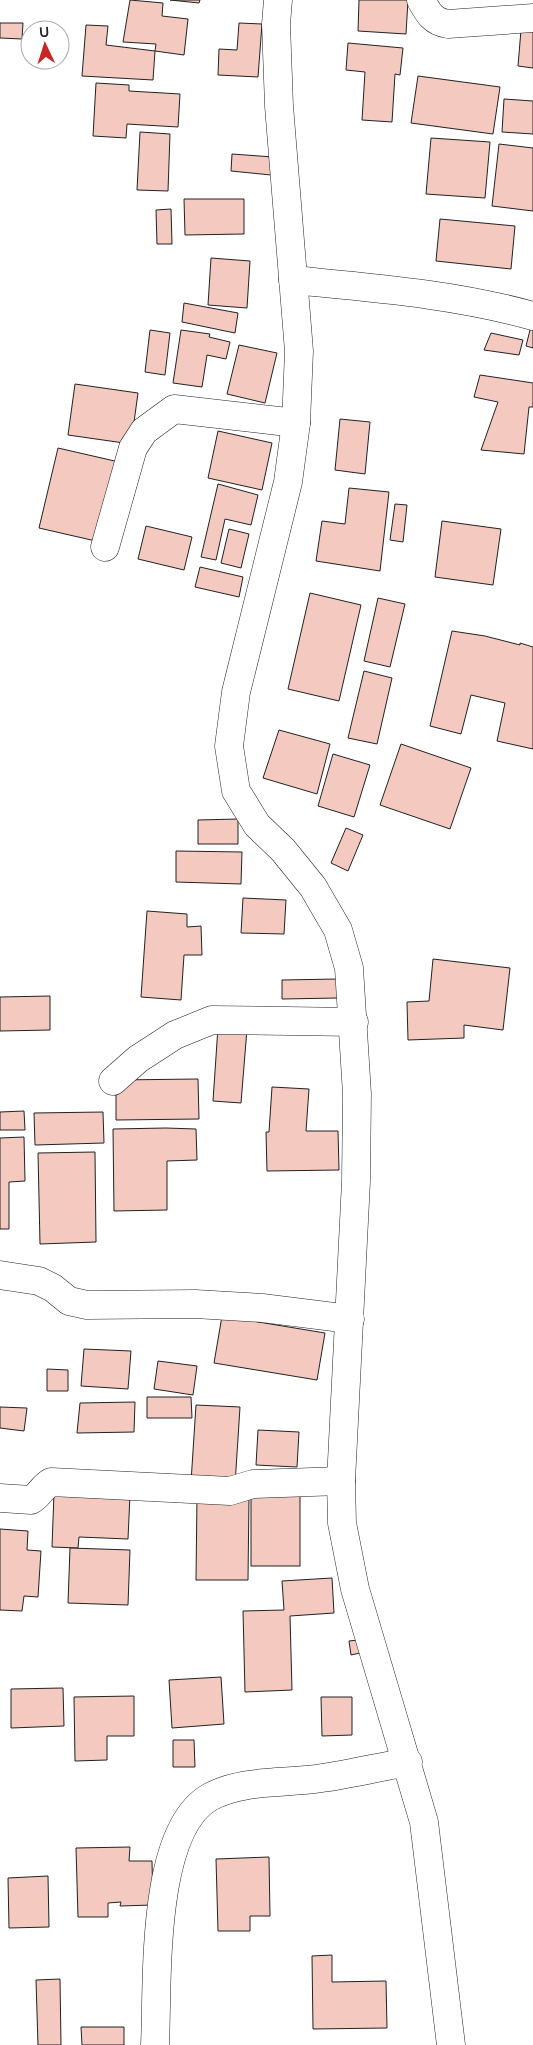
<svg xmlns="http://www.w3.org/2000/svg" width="533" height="2045" font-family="Cabin,sans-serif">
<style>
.building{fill:#f3c9c0;stroke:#222}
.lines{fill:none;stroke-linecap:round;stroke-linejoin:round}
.minor-casing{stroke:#222;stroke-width:29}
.minor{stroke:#fff;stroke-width:28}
</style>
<rect width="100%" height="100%" fill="#fff"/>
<!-- building -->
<g class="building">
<path d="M130,0L163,3L162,16L188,19L184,55L155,51L156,44L123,42Z"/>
<path d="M170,0H200L199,3Z"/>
<path d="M359,0H408L406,34L358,31Z"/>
<path d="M0,23H23L22,39L0,38Z"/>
<path d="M239,23L262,24L258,77L218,75L219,49L237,50Z"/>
<path d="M86,25L108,26L106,45L155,51L153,80L82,76Z"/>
<path d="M521,30L533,31V68L518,66Z"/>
<path d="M348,43L403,48L400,75L395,74L392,122L362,120L365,72L346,70Z"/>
<path d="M418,76L500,87L493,134L411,123Z"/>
<path d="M96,83L129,85V91L180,94L178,127L127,124L126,138L93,136Z"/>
<path d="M504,99L533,101V134L502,132Z"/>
<path d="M140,132L170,134L168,191L137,190Z"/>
<path d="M431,138L490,142L485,198L426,194Z"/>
<path d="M499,144L533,148V211L492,206Z"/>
<path d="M232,154L273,157L271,175L231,171Z"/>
<path d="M184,199H244V234L185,235Z"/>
<path d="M171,209L172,244H157L156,210Z"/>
<path d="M440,219L515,226L511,269L436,261Z"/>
<path d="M211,258L250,261L247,308L208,305Z"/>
<path d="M184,303L238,313L235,333L182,322Z"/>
<path d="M531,326H533V348L526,346Z"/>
<path d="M150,330L170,333L165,375L145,372Z"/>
<path d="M181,330L210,334L209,337L230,342L226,359L207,355L202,387L173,383Z"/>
<path d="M491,333L523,340L519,355L484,350Z"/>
<path d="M239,345L277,353L265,403L227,394Z"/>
<path d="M480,375L533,383V407H529L524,454L481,450L498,402L474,397Z"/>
<path d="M75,384L138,393L131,444L68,435Z"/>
<path d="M340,419L370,422L365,474L335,470Z"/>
<path d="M218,431L272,443L262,490L208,478Z"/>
<path d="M58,448L119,462L100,542L39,528Z"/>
<path d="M218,484L258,495L251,525L225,519L216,560L201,557Z"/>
<path d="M349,488L389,492L380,571L316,561L322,521L345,524Z"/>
<path d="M395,504L407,505L403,542L390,540Z"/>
<path d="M442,521L501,529L493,585L435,577Z"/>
<path d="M146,526L192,537L184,570L138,559Z"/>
<path d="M229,529L249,534L241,568L221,563Z"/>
<path d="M200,567L243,577L239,597L195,587Z"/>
<path d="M310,593L361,605L339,701L288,689Z"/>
<path d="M378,598L405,604L390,667L364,661Z"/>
<path d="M452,631L485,636L520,645V643L533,647V749L497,741L505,703L471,695L461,734L430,726Z"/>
<path d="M364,671L392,678L377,744L348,738Z"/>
<path d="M279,730L330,744L317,794L263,778Z"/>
<path d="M401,744L471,768L450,829L380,805Z"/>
<path d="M333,754L370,765L354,817L318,806Z"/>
<path d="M238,819V844H198V820Z"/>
<path d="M346,828L363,835L348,871L331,863Z"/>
<path d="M176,851L242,852L241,884L176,882Z"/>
<path d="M243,898L286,900L284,934L241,933Z"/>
<path d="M147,911L187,914V927L201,926L202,955H184L181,1000L141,997Z"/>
<path d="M433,959L510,968L503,1030L464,1025V1038L408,1040L407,1002L429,1001Z"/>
<path d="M337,979L338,998L282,999V980Z"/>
<path d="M50,996V1030L0,1031V997Z"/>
<path d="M218,1027L247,1029L241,1103L213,1101Z"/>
<path d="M198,1079L199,1119L116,1120V1080Z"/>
<path d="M272,1087L309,1089L306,1131H338L339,1170L267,1171L266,1132H269Z"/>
<path d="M24,1111L25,1130H0V1112Z"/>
<path d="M103,1112L104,1143L35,1145L34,1113Z"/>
<path d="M166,1128L196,1129L197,1160L167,1161V1210L114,1211L113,1129Z"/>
<path d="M24,1137L25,1181L9,1182V1229H0V1138Z"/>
<path d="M95,1152L96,1242L40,1244L38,1153Z"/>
<path d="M222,1316L325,1333L317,1380L214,1363Z"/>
<path d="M84,1349L131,1351L128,1389L81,1386Z"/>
<path d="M158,1361L197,1366L193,1395L154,1389Z"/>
<path d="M47,1369L68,1370V1391H47Z"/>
<path d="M147,1397H191L192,1418H147Z"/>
<path d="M135,1402L134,1432L77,1433L80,1403Z"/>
<path d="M196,1405L240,1407L235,1485L191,1482Z"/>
<path d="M0,1407L27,1408L24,1431L0,1428Z"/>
<path d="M258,1430L299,1432L297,1467L256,1465Z"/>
<rect x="251" y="1489" width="49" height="77"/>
<path d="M54,1493L130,1495L128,1539L79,1537L78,1548L52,1547Z"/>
<path d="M197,1496H249L248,1580H196Z"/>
<path d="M0,1529L28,1531L27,1550L41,1551L38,1597L24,1596L22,1611L0,1610Z"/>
<path d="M70,1548L130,1550L128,1605L68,1603Z"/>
<path d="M332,1578L334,1613L290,1616L292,1690L245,1692L243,1611L284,1610L282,1581Z"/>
<path d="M358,1640L360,1653L351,1655L349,1641Z"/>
<path d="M221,1677L224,1724L172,1728L169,1680Z"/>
<path d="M63,1688L64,1726L11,1728V1689Z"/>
<path d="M134,1696V1736H107V1760L75,1761L74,1697Z"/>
<path d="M321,1697H352V1735L322,1736Z"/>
<path d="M173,1740H194L195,1767H173Z"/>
<path d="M130,1847L129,1861H152L153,1905L120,1906L121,1902L108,1903V1917H78L76,1848Z"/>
<path d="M269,1857L270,1916H250V1931H218L216,1859Z"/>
<path d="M48,1876L49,1927L9,1928L8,1878Z"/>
<path d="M332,1955V1982L386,1981L387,2028L313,2029L312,1956Z"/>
<path d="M60,1979L61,2045H38L36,1980Z"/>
<path d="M81,2027H124V2045H82Z"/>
</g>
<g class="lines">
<defs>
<g id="minor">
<path d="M278,0L276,24L279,106L299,351L296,423L288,482L236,692L229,746L236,791L257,825L283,850L313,887L338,930L349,968L357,1094L356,1181L341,1481L342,1523L355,1589L424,1822L451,2045"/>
<path d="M421,0C428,13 433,22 448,24L533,18"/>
<path d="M293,280C374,288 455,294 533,316"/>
<path d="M105,547L133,448L144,431L174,409L296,423"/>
<path d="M113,1081L138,1059L175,1035L212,1020L354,1022"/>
<path d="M0,1275L39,1281L53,1288L69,1301L87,1305L195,1304L262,1308L350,1319"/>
<path d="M0,1498L31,1500C39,1496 42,1487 51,1482L230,1491L253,1484L341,1481"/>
<path d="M155,2045C158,1984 150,1831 210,1797C243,1779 286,1784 322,1778C351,1774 379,1767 408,1762"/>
</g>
</defs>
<!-- minor casing -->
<use href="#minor" class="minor-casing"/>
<!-- minor -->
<use href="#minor" class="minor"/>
</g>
<!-- north arrow -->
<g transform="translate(45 45) rotate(356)"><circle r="24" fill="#ffffff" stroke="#a7a7a7"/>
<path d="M0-4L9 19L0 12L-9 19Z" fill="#c62828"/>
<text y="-8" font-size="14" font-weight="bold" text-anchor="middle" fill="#222222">U</text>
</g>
</svg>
